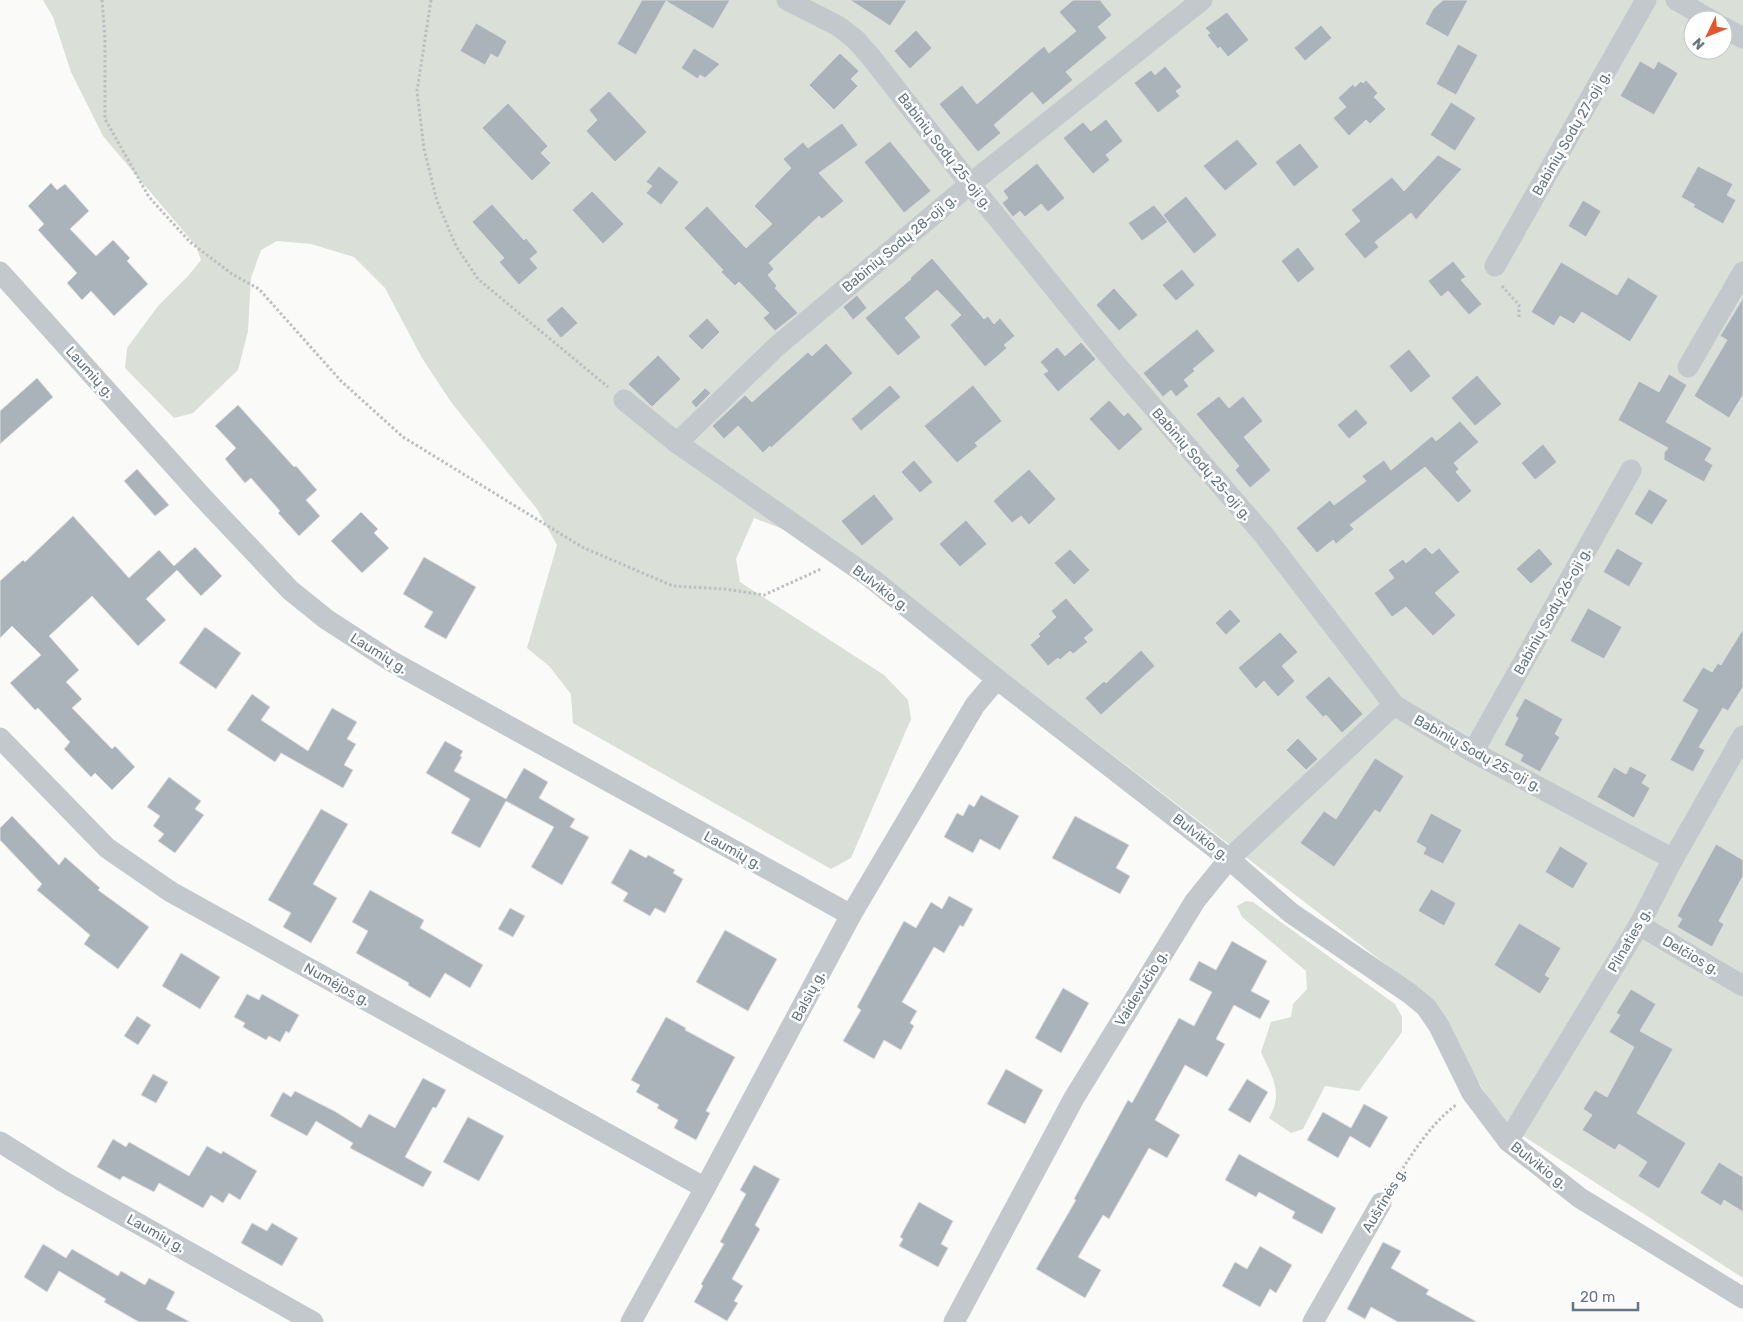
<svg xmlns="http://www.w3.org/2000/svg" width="1743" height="1322" font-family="Rubik,sans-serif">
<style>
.green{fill:#dadfd7;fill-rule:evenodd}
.building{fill:#aab3b9;stroke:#dcdcda}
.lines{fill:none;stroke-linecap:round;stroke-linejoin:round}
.path{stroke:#bbbfc2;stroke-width:3;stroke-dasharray:2.5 2.5;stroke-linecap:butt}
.minor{stroke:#c3c8cc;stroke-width:21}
.labels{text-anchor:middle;stroke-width:5;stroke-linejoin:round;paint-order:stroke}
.street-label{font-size:14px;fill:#657683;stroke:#fff}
</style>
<rect width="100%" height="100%" fill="#fafaf8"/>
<!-- green -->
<g class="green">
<path d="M43,0H1743V1278L1503,1123L1427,996L865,565L821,544L754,518L736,559L740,582L884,675L908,700L911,719L851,858L831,869L573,723L571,694L549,666L527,648L557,545L537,509L451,402L422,358L385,288L354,257L311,244L277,241L261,250L251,278L248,331L238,370L193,413L174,418L125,368L127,348L158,306L188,276L201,260L196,246L103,136L71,72L53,17ZM1693,20H1723V50H1693Z"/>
<path d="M1246,901L1253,902L1395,1004L1402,1017V1032L1359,1091L1325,1086L1303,1129L1291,1133L1269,1118C1284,1092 1272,1077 1261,1052L1271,1022L1291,1017L1293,1004L1307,989L1306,971L1242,917L1237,906Z"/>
</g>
<!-- building -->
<g class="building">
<path d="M642,0H730L713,29L666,1L636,55L617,44Z"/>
<path d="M850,0H907L890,26Z"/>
<path d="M1073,0H1100L1112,15L1098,27L1107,38L1066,72L1073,80L1043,105L1032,92L994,125L1001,133L978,152L939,104L962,85L977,104L1044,46L1049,53L1076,31L1059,12Z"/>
<path d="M1443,0H1468L1448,37L1425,24L1433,9Z"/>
<path d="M1227,12L1249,40L1228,57L1220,47L1218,49L1207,35L1210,33L1205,28Z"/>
<path d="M476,23L507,41L498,58L491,54L485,65L460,51Z"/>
<path d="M1321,25L1332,38L1305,61L1294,48Z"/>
<path d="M916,30L932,48L910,69L894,51Z"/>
<path d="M1458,44L1478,55L1456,95L1436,84Z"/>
<path d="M694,48L720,64L705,78L700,75L698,79L681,68Z"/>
<path d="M840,53L859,71L851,79L858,86L834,110L809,85Z"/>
<path d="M1640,61L1654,69L1658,61L1678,73L1654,115L1620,96Z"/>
<path d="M1165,66L1182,87L1176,91L1180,96L1158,113L1134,83L1151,70L1155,75Z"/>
<path d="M1366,80L1378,93L1374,97L1386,109L1370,124L1366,120L1349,136L1333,118L1346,107L1338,98L1353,84L1355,87L1361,81L1363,83Z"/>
<path d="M609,91L647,132L615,162L586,131L597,120L589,110Z"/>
<path d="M1451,102L1476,118L1455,151L1430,135Z"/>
<path d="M508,103L548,146L541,153L551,163L532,181L482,128Z"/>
<path d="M1106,119L1123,141L1106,155L1110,160L1093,174L1063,138L1083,122L1091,131Z"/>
<path d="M842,123L858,145L819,173L844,201L822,219L819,216L769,263L774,269L768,275L777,286L775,288L798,313L775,331L763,318L769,313L739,282L735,286L721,272L723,270L684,228L707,206L746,248L772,224L754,206L791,168L783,159L803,142L808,148Z"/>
<path d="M1237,139L1258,164L1225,191L1203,166Z"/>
<path d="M890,141L931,191L904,213L864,162Z"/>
<path d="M1300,143L1319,167L1294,187L1275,162Z"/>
<path d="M1438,155L1462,169L1416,220L1411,213L1375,242L1379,247L1365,259L1344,234L1360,221L1351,210L1392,177L1404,191Z"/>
<path d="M1037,163L1065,198L1048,212L1041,204L1025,217L1020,211L1013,217L1002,203L1008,198L1003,191Z"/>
<path d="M659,166L679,182L661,205L646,193L652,186L646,182Z"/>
<path d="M1698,166L1733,184L1727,195L1736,200L1723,224L1693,207L1695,205L1681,197Z"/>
<path d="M51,183L57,190L65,184L89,211L70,229L96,256L113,240L130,258L127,261L148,284L114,316L91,291L82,300L67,283L77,273L38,230L44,224L28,206Z"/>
<path d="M592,191L624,224L603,244L572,210Z"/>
<path d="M1186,196L1217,235L1194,254L1163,215Z"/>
<path d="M1583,200L1601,211L1586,237L1568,226Z"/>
<path d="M492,204L524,240L526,238L538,252L530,259L538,268L519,285L499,262L504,258L472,222Z"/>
<path d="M1154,205L1168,222L1142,241L1128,223Z"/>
<path d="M1298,247L1315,269L1298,283L1281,261Z"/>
<path d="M932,258L984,319L988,316L994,324L1000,318L1015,336L1004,345L1007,348L985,367L950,325L961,315L937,290L905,318L921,337L898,356L865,318L911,279L910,278Z"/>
<path d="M1453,261L1466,277L1461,280L1482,304L1469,315L1448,291L1441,297L1428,281Z"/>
<path d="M1561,262L1617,295L1628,277L1658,296L1630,342L1582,312L1574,324L1560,316L1554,326L1531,312Z"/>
<path d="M1182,269L1195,285L1176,301L1162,285Z"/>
<path d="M1114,288L1138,315L1119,331L1096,305Z"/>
<path d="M857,295L867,308L853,320L843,307Z"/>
<path d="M1743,298V395L1729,418L1694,396L1727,340L1720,336Z"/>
<path d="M562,306L578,323L561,338L546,320Z"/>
<path d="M707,318L720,332L702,350L688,336Z"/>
<path d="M1197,329L1215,351L1193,369L1195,371L1184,380L1189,386L1176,397L1171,390L1163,397L1143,373Z"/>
<path d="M1081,342L1096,359L1058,392L1043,374L1048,371L1040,362L1057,347L1065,356Z"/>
<path d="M826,343L853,373L771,448L770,446L763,453L738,426L724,439L712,426L745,395L752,402L808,352L812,356Z"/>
<path d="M1409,349L1431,376L1411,393L1389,366Z"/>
<path d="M658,355L681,379L652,407L628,384Z"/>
<path d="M1669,374L1687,385L1666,422L1712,448L1705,460L1713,465L1704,482L1664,460V453L1668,448L1618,420L1639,381L1659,392Z"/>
<path d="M1477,375L1502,404L1475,426L1451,398Z"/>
<path d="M37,378L53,397L0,444V411Z"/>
<path d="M890,385L901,397L861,431L851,419Z"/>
<path d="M973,385L1002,421L975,443L978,446L957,463L924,426Z"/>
<path d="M705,388L711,393L696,408L691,402Z"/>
<path d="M1219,396L1229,408L1243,396L1263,421L1244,437L1271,470L1250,488L1235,470L1239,466L1196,414Z"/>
<path d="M1109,400L1124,416L1128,412L1143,429L1119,451L1089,419Z"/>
<path d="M238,405L294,467L296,466L317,490L306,500L320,516L299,536L278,513L280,511L251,478L245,483L225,459L236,448L215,426Z"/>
<path d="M1356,409L1368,423L1349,439L1337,425Z"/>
<path d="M1460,421L1479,442L1454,463L1459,469L1456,472L1472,491L1458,503L1425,467L1350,525L1354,529L1336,544L1333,540L1317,553L1296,528L1330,500L1334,505L1366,481L1362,476L1384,460L1391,470L1432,436L1436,441Z"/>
<path d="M1543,444L1557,462L1535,480L1521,463Z"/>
<path d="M914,460L933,482L920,493L901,472Z"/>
<path d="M137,469L169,505L155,516L124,481Z"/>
<path d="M1029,469L1056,499L1029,525L1021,516L1012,523L993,501Z"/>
<path d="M1649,489L1668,500L1652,525L1634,514Z"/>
<path d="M874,494L894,519L862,546L841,521Z"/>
<path d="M361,512L378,529L374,533L389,548L362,573L331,541Z"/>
<path d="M73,516L129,578L159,550L174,566L195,547L222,576L201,596L177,570L146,599L166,620L138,646L92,596L49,636L79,670L66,682L82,699L72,708L112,749L115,746L135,767L112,790L95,773L91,777L64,749L70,742L38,708L35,710L10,683L41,655L12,626L0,638V581L23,560L25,562Z"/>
<path d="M966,520L987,544L960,567L939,544Z"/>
<path d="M1425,547L1432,554L1439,548L1460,572L1435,593L1456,615L1433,636L1406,607L1392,617L1374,593L1394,578L1388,570L1403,559L1406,563Z"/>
<path d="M1539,548L1553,564L1531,584L1516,569Z"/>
<path d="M1617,548L1643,563L1629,587L1603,572Z"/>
<path d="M1070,549L1090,570L1074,585L1054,563Z"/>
<path d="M424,557L476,587L446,639L424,627L433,612L403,594Z"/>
<path d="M1066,598L1094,630L1084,638L1088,642L1073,654L1070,651L1060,660L1058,658L1048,666L1030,645L1040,636L1038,634L1056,617L1051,611Z"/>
<path d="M1588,608L1622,627L1604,659L1570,641Z"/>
<path d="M1230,609L1241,621L1226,635L1215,623Z"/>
<path d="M205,627L241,653L216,689L179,663Z"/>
<path d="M1743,629V687L1728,711L1723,708L1699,747L1705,750L1693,772L1670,760L1698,710L1682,701L1703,667L1712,672L1718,663L1721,665Z"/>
<path d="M1280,632L1298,652L1282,666L1295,681L1278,697L1264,681L1256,689L1238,668Z"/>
<path d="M1141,650L1155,666L1101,715L1085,698L1104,681L1106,683Z"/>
<path d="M1329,676L1363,714L1342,733L1326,715L1323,717L1305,697Z"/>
<path d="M252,694L270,707L261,720L308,751L332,708L357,722L347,739L356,744L344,765L353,770L343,788L281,753L275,762L227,730Z"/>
<path d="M1525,698L1563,719L1555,734L1560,737L1540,772L1520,761L1523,755L1504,745L1518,718L1515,716Z"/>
<path d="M1298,738L1318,759L1306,770L1286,750Z"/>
<path d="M445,741L463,751L460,756L462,757L454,771L506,799L524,768L548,782L539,798L575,819L570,827L589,837L562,885L531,867L554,827L506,801L480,848L451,833L470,799L426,773Z"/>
<path d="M1375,758L1404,776L1380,813L1375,810L1334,867L1300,843L1324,811L1336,819Z"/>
<path d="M1630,766L1647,775L1642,783L1650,788L1634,818L1597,797L1614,767L1626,774Z"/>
<path d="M169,777L201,801L195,809L204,815L175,853L158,841L164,834L153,826L160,816L147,807Z"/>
<path d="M981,795L1019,816L1000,850L980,839L973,853L944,837L957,813L963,816L969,804L974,807Z"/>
<path d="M321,809L348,824L313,884L337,898L311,943L283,927L291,913L268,900Z"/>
<path d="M1431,813L1462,830L1443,864L1423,854L1426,848L1416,842Z"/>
<path d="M12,816L59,865L65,857L100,888L98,890L149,927L118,969L84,944L90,935L37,890L42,884L0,840V828Z"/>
<path d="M1075,816L1129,845L1116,868L1130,876L1120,894L1052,858Z"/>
<path d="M1716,844L1743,860V876L1719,921L1724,924L1712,947L1677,927L1682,919L1677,916Z"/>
<path d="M1560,846L1588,863L1573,889L1545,872Z"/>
<path d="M630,849L646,858L648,855L675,870L673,873L683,879L665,913L655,908L650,916L623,901L628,893L611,883Z"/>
<path d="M1431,889L1456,903L1444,926L1418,911Z"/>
<path d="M370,890L424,920L420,928L483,965L470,988L445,973L430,998L408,985L409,983L356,953L368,931L352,922Z"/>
<path d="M949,896L973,909L963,927L960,925L944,953L934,947L902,1002L917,1011L910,1023L914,1026L901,1050L884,1040L874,1059L843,1041L861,1010L857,1007L904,921L916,928L931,902L942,909Z"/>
<path d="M510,908L525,916L513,937L498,929Z"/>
<path d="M1519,923L1561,948L1545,975L1550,978L1540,994L1494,965Z"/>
<path d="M725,930L777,959L748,1011L696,982Z"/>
<path d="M1232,941L1267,961L1251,991L1270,1001L1260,1019L1234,1005L1216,1039L1225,1044L1207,1077L1185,1065L1155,1120L1180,1135L1167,1158L1149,1148L1109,1219L1103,1215L1078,1257L1101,1270L1085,1298L1036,1269L1076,1200L1074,1199L1128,1100L1132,1103L1179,1018L1194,1026L1212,992L1189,980L1199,961L1216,970Z"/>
<path d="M181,953L220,977L200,1009L162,986Z"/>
<path d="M1063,988L1089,1003L1061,1053L1035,1038Z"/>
<path d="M1631,989L1656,1004L1640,1031L1673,1049L1637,1113L1686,1143L1659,1189L1638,1176L1647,1162L1619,1144L1615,1150L1582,1130L1592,1115L1583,1109L1595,1090L1607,1097L1634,1047L1609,1032L1620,1015L1616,1013Z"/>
<path d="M247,994L259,1000L262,994L299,1015L289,1033L286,1031L280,1042L269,1036L266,1040L243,1027L245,1023L234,1017Z"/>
<path d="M137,1016L151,1025L138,1045L124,1036Z"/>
<path d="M666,1017L686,1028L685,1030L735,1057L706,1111L710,1113L696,1140L674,1128L678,1120L657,1108L659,1105L636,1092L640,1085L631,1080Z"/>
<path d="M1006,1069L1043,1090L1025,1124L987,1104Z"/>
<path d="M153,1074L168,1082L156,1103L141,1095Z"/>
<path d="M423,1078L446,1090L436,1108L433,1107L405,1157L432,1172L423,1187L350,1148L353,1143L316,1121L307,1136L270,1116L283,1092L291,1097L295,1091L336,1112L361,1128L369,1114L395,1128Z"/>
<path d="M1247,1079L1268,1092L1250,1123L1228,1110Z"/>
<path d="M1364,1104L1388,1117L1370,1148L1350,1136L1338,1158L1307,1140L1323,1112L1351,1128Z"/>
<path d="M468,1117L504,1136L479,1181L443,1162Z"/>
<path d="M113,1139L126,1147L129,1142L189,1176L207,1146L221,1154L223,1151L257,1171L240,1200L229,1193L223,1203L211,1195L203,1208L159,1183L154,1192L123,1176L120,1180L97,1167Z"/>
<path d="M1239,1154L1336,1208L1322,1234L1292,1218L1295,1212L1259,1192L1256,1197L1225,1180Z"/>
<path d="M1719,1162L1743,1177V1212L1724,1200L1721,1206L1700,1193Z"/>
<path d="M754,1165L780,1179L755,1225L760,1229L732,1279L743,1286L734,1301L738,1303L727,1321L694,1302L703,1286L701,1284L724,1244L720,1242L746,1194L740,1190Z"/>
<path d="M919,1202L953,1221L941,1244L948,1248L938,1267L899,1246L903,1239L900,1237Z"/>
<path d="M252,1223L267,1231L272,1223L298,1238L282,1266L241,1243Z"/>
<path d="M1383,1242L1401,1251L1391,1268L1429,1290L1426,1294L1477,1322H1398L1371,1307L1365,1319L1347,1309Z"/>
<path d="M43,1244L66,1258L72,1249L118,1276L121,1271L145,1285L149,1278L175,1292L166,1309L190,1322H139L104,1302L106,1299L59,1271L47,1292L24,1277Z"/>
<path d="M1260,1246L1292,1265L1276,1293L1270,1289L1260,1307L1222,1286L1235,1262L1247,1269Z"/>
</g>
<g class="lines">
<!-- path -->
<g class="path">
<path d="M102,0L105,39V119L149,197L190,242L232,274L259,289L341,381L403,437L582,547L673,586L725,589L764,595L821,569"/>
<path d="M431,0L417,91L424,149L437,201L456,246L478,279L608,387"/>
<path d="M1502,286L1519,305V319"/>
<path d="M1392,1185C1411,1156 1428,1126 1456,1105"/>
</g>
<!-- minor -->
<g class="minor">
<path d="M787,0L838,26L855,39L871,57L970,184L1115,363L1263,534L1394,705L1473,752L1673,859"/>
<path d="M1676,0L1711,20"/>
<path d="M1723,27L1743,38"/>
<path d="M1495,266L1646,0"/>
<path d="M0,272L205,500L290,590L326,619L389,660L851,915"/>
<path d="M1688,367L1743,272"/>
<path d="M624,400L677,443L871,578L997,679L1229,859L1291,913L1409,993L1426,1007L1439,1026L1472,1093L1508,1141L1580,1198L1743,1298"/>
<path d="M677,443L776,347L970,184L1202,0"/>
<path d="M0,738L107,848L171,892L705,1188"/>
<path d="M1473,752L1631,470"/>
<path d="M1639,925L1743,986"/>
<path d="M1508,1141L1639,925L1673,859L1743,736"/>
<path d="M0,1142L64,1182L313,1322"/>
<path d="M631,1322L705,1188L851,915L975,705L997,679"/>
<path d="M954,1322L1074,1098L1195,901L1229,859L1394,705"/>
<path d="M1313,1322L1381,1203"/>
</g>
</g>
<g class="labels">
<!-- street labels -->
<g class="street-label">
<text transform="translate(1571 133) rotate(-60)" y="5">Babinių Sodų 27-oji g.</text>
<text transform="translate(945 151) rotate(52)" y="5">Babinių Sodų 25-oji g.</text>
<text transform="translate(899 243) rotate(-40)" y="5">Babinių Sodų 28-oji g.</text>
<text transform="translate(90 372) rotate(48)" y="5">Laumių g.</text>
<text transform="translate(1202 464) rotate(49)" y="5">Babinių Sodų 25-oji g.</text>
<text transform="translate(881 588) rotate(37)" y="5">Bulvikio g.</text>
<text transform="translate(1552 611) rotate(-61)" y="5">Babinių Sodų 26-oji g.</text>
<text transform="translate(379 653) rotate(32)" y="5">Laumių g.</text>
<text transform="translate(1478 753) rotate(29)" y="5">Babinių Sodų 25-oji g.</text>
<text transform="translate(1201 837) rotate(38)" y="5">Bulvikio g.</text>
<text transform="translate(733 850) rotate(29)" y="5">Laumių g.</text>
<text transform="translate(1629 940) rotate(-60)" y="5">Pilnaties g.</text>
<text transform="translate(1691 955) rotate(30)" y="5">Delčios g.</text>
<text transform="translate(337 984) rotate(29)" y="5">Numėjos g.</text>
<text transform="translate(1141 988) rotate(-58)" y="5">Vaidevučio g.</text>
<text transform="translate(808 996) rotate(-62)" y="5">Balsių g.</text>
<text transform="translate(1539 1165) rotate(38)" y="5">Bulvikio g.</text>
<text transform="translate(1384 1200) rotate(-59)" y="5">Aušrinės g.</text>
<text transform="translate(156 1233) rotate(29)" y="5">Laumių g.</text>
</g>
</g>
<!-- north arrow -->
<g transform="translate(1708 35) rotate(227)"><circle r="24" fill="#ffffff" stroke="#c1c8cd"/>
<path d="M0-4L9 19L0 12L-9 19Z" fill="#e4572e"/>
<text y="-8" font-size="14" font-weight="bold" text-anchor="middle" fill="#657683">N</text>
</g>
<!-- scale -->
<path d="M1573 1302v8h65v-8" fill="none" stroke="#657683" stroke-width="2.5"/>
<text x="1580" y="1302" font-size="15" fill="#657683" stroke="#ffffff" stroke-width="4" paint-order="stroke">20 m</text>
</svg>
